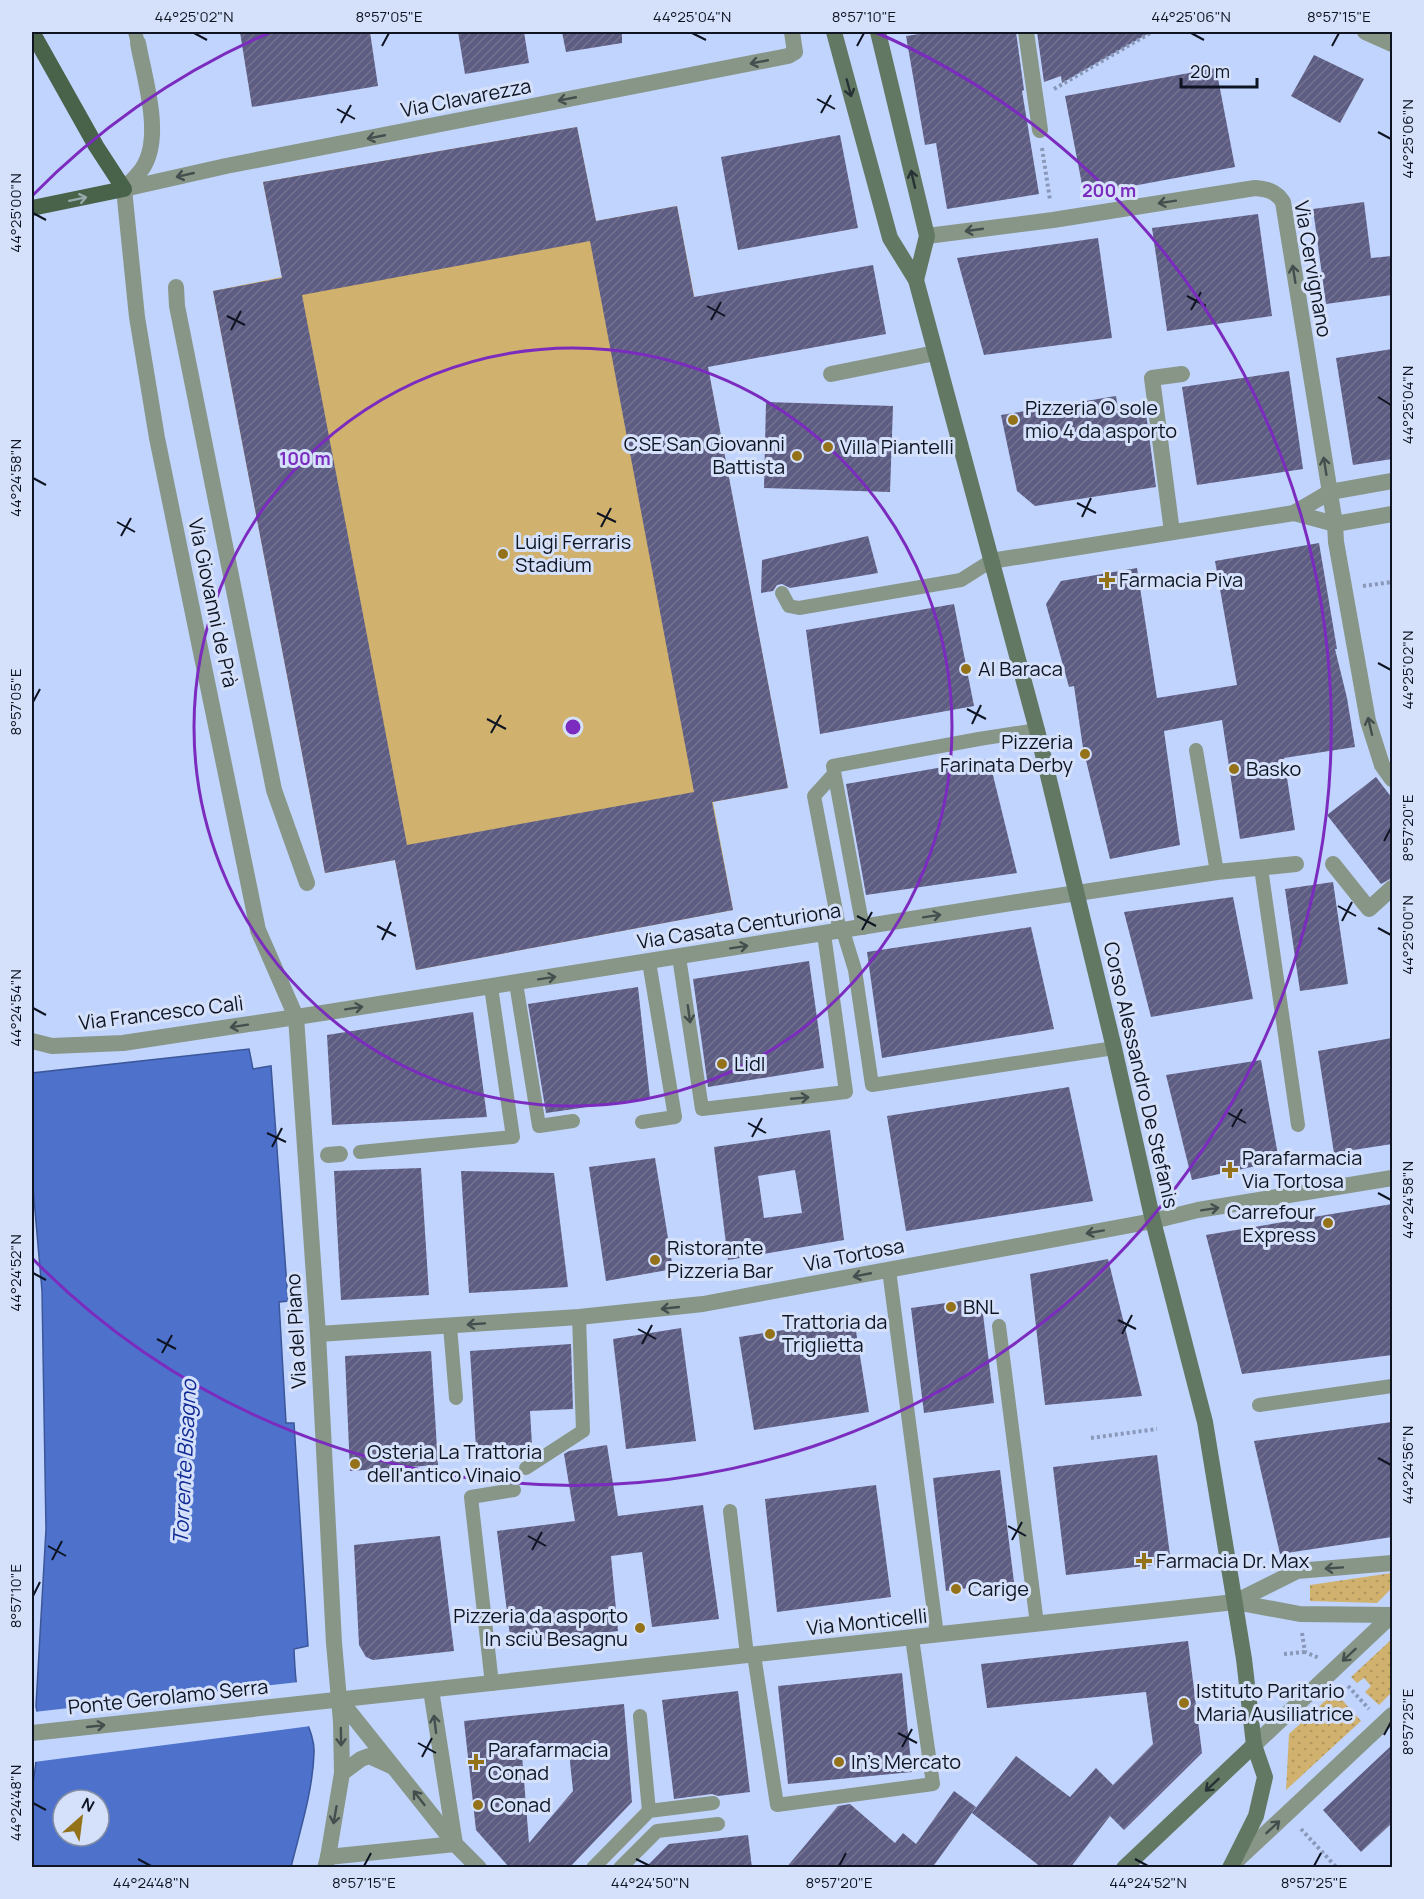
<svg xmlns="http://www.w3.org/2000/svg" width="1424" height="1899" font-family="Manrope,sans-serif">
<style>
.grass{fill:url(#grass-dots)}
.green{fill:#d0b16e}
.water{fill:#4e72cc;stroke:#3b5699;stroke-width:1.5;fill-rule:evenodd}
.pier{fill:#c1d4fd}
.building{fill:url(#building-hatch);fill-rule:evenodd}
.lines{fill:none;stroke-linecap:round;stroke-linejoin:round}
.path{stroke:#8998b9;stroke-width:4;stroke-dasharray:3 3;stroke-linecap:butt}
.service{stroke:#879687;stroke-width:14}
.pedestrian{stroke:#879687;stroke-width:16}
.minor{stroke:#879687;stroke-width:16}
.tertiary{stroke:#879687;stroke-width:16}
.secondary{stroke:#627863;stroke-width:16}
.primary{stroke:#486349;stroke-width:16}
.oneway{stroke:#444e4f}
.oneway2{stroke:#273236}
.oneway3{stroke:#96a8aa}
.ticks{fill:none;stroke:#0e1422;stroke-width:2}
.ring{fill:none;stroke:#7b2cbf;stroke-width:3}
.poi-dot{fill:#94721a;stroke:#d5e1fa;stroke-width:2}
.labels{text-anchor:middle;stroke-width:6;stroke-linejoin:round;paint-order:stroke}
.street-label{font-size:20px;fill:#0e1422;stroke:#d5e1fa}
.poi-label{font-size:20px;fill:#0e1422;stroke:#d5e1fa;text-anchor:start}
.water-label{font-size:21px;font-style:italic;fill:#102a95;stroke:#d5e1fa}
.centre{fill:#7b2cbf;stroke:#d5e1fa;stroke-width:3}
.ring-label{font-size:18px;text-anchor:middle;font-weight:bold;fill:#7b2cbf;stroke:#d5e1fa;stroke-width:6;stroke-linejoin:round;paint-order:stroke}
.neatline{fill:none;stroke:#0e1422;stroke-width:2}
.ticks-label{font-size:15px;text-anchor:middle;fill:#0e1422}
</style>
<defs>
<pattern id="grass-dots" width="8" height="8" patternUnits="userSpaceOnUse" patternTransform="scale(1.5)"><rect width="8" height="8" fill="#d0b16e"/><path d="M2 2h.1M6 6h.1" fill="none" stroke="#b1975f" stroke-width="1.8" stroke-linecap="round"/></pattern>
<pattern id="building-hatch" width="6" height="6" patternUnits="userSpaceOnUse" patternTransform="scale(1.5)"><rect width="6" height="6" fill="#5d5c82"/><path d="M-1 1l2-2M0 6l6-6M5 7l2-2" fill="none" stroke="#747391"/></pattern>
</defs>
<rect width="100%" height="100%" fill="#c1d4fd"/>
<!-- grass -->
<g class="grass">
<path d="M1392,1573V1588L1377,1603L1310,1601V1585Z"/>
<path d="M1392,1639V1692L1379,1705L1365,1692L1371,1686L1364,1678L1357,1683L1351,1677Z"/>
<path d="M1335,1692L1361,1721L1286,1790L1289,1734Z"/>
</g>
<!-- green -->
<path class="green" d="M577,127L596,221L677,206L788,788L713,802L733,910L416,970L395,860L325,873L213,291L282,277L263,182Z"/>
<!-- water -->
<path class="water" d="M249,1049L253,1069L271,1066L288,1301L279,1302L286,1423H294L308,1646L294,1649C295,1667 295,1686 300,1704C305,1720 315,1737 314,1753C313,1790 300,1831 291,1867H32C32,1843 29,1818 32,1793C35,1765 42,1734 36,1706L46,1529L42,1291L32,1176V1073ZM63,1800H99V1836H63Z"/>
<!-- pier -->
<path class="pier" d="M299,1682L303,1702L311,1726L34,1762V1712Z"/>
<!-- building -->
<g class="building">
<path d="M240,32H370L378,86L252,107Z"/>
<path d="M458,32H524L529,63L465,74Z"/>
<path d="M562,32H622V43L566,52Z"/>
<path d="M933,32H1016L1024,90L1022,91L1039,194L947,209L936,143L925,145L906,36Z"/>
<path d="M1037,32H1151L1062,83L1061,76L1044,82Z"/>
<path d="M1314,55L1364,79L1340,123L1291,96Z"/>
<path d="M1216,68L1235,167L1084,195L1065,96Z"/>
<path d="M577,127L596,221L677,206L694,297L873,265L886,334L708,367L788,788L712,802L733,910L416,970L395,860L325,873L213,291L282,278L263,182ZM590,241L694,792L407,845L302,295Z"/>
<path d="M840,135L858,228L738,250L721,157Z"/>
<path d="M1364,202L1371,258L1392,256V295L1326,304L1313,209Z"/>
<path d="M1258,214L1272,316L1167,331L1152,228Z"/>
<path d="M1098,238L1112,338L984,355L957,258Z"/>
<path d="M1392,349V459L1353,465L1336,358Z"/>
<path d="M1289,371L1303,469L1197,485L1182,387Z"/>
<path d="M1116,396L1118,409L1145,406L1156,487L1035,506L1017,491L1001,415Z"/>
<path d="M766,402L893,406L890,492L764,488Z"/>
<path d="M868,536L878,573L790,588L782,584L777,585L773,591L761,593L762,560Z"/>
<path d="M1319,543L1337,649H1335L1347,698L1355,747L1284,758L1295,830L1240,839L1222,720L1164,731L1180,845L1110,859L1083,748L1074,686L1069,687L1046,604L1061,581L1137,568L1157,698L1237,685L1215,561Z"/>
<path d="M954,604L974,706L820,734L806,630Z"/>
<path d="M989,759L1017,873L866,895L846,784Z"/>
<path d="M1376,777L1392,798V878L1381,884L1327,815Z"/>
<path d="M1333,882L1348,984L1300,991L1285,889Z"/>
<path d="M1233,897L1253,999L1151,1017L1124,912Z"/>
<path d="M1031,927L1054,1029L882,1058L867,952Z"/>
<path d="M809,961L824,1068L708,1087L693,979Z"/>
<path d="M638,987L650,1098L546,1113L528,1004Z"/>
<path d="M473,1012L487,1117L332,1125L327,1035Z"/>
<path d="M1392,1038V1144L1334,1153L1318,1051Z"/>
<path d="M1261,1060L1279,1161L1192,1180L1166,1075Z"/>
<path d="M1069,1087L1093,1201L906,1231L887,1116Z"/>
<path d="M830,1130L844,1240L728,1260L714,1147ZM795,1170L802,1213L764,1218L758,1176Z"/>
<path d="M655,1158L673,1269L606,1281L589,1167Z"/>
<path d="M421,1168L429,1295L341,1300L334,1171Z"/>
<path d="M461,1171L554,1173L568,1287L469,1293Z"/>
<path d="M1392,1204V1355L1242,1374L1206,1235Z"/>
<path d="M1108,1259L1142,1396L1045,1405L1030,1274Z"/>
<path d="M981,1298L994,1403L924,1413L911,1308Z"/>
<path d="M854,1319L869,1412L754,1430L739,1337Z"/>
<path d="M681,1328L696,1441L626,1449L613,1339Z"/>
<path d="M571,1344L573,1409L530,1411L532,1445L476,1448L470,1351Z"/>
<path d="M431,1351L438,1465L350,1471L345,1356Z"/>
<path d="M1392,1422V1537L1280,1554L1254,1441Z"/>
<path d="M607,1445L618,1516L703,1505L719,1619L652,1627L642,1552L611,1556L618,1631L511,1644L497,1531L575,1521L564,1454L569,1451Z"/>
<path d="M1157,1455L1171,1563L1066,1575L1053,1467Z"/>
<path d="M1000,1470L1014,1582L946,1591L933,1478Z"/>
<path d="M876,1485L891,1597L777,1612L765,1499Z"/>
<path d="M440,1536L454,1651L373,1660L366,1657L359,1645L354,1545Z"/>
<path d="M1188,1641L1202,1753L1124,1830L1110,1816L1070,1868H1042L972,1813L1016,1756L1070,1797L1096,1768L1113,1785L1153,1744L1146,1692L987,1708L981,1664Z"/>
<path d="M902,1673L912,1772L788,1784L778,1686Z"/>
<path d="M738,1691L750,1792L718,1796L712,1794L674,1799L662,1700Z"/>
<path d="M624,1704L632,1802L569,1868H507L508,1866L476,1830L464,1721ZM569,1752L573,1791L529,1843L522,1755Z"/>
<path d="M1392,1745V1823L1361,1852L1323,1810Z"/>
<path d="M954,1791L976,1807L932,1868H786L838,1806L850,1804L895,1843L903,1833L916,1844Z"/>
<path d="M748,1835L752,1868H645L669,1844Z"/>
</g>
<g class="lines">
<!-- path -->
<g class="path">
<path d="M1054,89L1152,32"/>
<path d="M1042,148L1050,200"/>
<path d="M1363,586L1392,582"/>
<path d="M1091,1438L1157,1429"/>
<path d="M1302,1633L1305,1652L1319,1658"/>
<path d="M1284,1654L1305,1652"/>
<path d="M1348,1686L1369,1709"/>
<path d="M1301,1829L1337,1868"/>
</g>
<!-- service -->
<g class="service">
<path d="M135,32L138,43"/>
<path d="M782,593L789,606L799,608L961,580L991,561"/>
<path d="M1196,750L1217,872"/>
<path d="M834,774L814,796L840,932"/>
<path d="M1261,868L1298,1125"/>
<path d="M863,928L833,766L979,739L1037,730"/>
<path d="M843,931L855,970L872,1085L1114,1048"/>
<path d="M679,957L702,1109L846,1092L824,934"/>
<path d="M516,983L539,1126L573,1121"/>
<path d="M642,1122L675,1117L649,962"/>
<path d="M360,1152L513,1137L491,987"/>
<path d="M889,1270L937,1635"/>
<path d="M450,1326L456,1398"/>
<path d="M999,1326L1037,1624"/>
<path d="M1259,1405L1392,1386"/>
<path d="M526,1468L583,1431L579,1317"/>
<path d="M730,1511L747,1655"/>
<path d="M754,1655L777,1805L933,1784L912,1638"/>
<path d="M492,1684L471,1497L514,1490"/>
<path d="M640,1716L649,1811"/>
<path d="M593,1868L649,1811L713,1803"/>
<path d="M620,1868L657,1831L718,1824"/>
</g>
<!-- pedestrian -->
<g class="pedestrian">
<path d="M1026,32L1040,130"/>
<path d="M124,189C131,181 141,173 145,164C162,132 144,77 138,43"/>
<path d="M176,287L177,306L274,790L307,883"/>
<path d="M831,374L935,353"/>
<path d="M1333,864L1369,909L1392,888"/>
<path d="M328,1155L340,1154"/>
</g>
<!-- minor -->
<g class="minor">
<path d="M1365,32L1392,44"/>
<path d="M124,189L226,166L788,56L795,52L792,32"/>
<path d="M927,236L1053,220L1255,188C1267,189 1276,191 1283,202L1335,524L1336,542L1368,721L1382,765L1392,779"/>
<path d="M1172,532L1152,378L1182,374"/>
<path d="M32,1041L52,1046L123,1043L329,1012L1024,901L1217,872L1296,864"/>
<path d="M318,1334L579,1317L703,1304L1153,1221L1198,1210L1392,1178"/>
<path d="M325,1868L328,1857L455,1844L431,1690"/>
</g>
<!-- tertiary -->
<g class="tertiary">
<path d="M124,189L137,317L157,438L258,930L296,1017L318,1334L334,1643L341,1722L342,1773L328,1857"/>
<path d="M1294,513L1335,524L1392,514"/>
<path d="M991,561L1294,513L1330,492L1392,481"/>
<path d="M1235,1602L1300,1614L1392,1615"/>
<path d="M340,1700L455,1844L479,1868"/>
<path d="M32,1733L1235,1602L1297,1571L1392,1563"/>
<path d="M1254,1745L1392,1615"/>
<path d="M342,1773L361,1759L369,1756L391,1766"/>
<path d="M1231,1866L1392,1715"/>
</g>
<!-- secondary -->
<g class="secondary">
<path d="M834,32L890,238L916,280L1037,730L1114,1048L1153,1221L1205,1422L1244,1659L1254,1745L1265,1777L1256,1816L1230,1868"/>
<path d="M878,32L927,236L916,280"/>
<path d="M1124,1868L1254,1745"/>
</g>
<!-- primary -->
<path class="primary" d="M32,208L124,189L96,146L32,32"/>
</g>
<!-- one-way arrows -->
<defs><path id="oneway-shaft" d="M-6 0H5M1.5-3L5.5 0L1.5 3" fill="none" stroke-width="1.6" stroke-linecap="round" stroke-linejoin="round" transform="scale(1.5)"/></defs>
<g class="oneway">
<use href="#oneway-shaft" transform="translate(759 62) rotate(169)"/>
<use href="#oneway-shaft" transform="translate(567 99) rotate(169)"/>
<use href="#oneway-shaft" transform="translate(376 137) rotate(169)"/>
<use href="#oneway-shaft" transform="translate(185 175) rotate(167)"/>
<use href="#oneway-shaft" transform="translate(1167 202) rotate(171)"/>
<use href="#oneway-shaft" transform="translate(974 230) rotate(172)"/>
<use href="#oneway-shaft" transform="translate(1294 274) rotate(-99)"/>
<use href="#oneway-shaft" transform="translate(1325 466) rotate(-99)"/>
<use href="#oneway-shaft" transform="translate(1370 726) rotate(-103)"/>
<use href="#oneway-shaft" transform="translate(932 916) rotate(-9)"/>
<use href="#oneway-shaft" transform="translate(739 947) rotate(-9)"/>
<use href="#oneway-shaft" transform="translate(547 978) rotate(-9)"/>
<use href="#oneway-shaft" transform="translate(354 1008) rotate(-9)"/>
<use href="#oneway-shaft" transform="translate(689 1014) rotate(82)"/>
<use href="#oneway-shaft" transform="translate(239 1026) rotate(171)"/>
<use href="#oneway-shaft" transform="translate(800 1098) rotate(-5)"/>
<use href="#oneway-shaft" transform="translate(1210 1209) rotate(-9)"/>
<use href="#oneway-shaft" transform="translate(1095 1232) rotate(170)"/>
<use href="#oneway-shaft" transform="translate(862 1275) rotate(169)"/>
<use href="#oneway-shaft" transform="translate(670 1308) rotate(174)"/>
<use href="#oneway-shaft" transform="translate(476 1324) rotate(176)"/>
<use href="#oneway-shaft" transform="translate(1334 1568) rotate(176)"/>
<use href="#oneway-shaft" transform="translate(1349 1655) rotate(137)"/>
<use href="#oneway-shaft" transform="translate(435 1724) rotate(-97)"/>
<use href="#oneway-shaft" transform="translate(96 1726) rotate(-6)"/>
<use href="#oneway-shaft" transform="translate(341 1737) rotate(89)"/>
<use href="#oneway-shaft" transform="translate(419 1798) rotate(-128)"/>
<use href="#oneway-shaft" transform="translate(335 1815) rotate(100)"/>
<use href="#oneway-shaft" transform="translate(1273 1827) rotate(-43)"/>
</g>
<g class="oneway2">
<use href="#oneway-shaft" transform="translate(849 88) rotate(75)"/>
<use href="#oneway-shaft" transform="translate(913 179) rotate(-103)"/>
<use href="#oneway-shaft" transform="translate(1212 1785) rotate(137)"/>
</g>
<use class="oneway3" href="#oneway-shaft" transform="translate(78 199) rotate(-12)"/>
<!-- ticks -->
<path class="ticks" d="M194,33L207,40M692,33L706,40M1191,33L1204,40M382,46L389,33M857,46L864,33M1332,46L1339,33M817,99L835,109M337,109L355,119M821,113L831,95M341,123L351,105M1378,132L1391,139M33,213L46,220M1187,296L1206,306M707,306L725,316M1191,310L1201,292M227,316L245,325M711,320L721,302M231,330L241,311M1378,397L1391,405M33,478L46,485M1077,503L1096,513M597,513L616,522M1082,517L1091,498M117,522L135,532M601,527L611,508M121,536L131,518M1378,663L1391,670M33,702L40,689M967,709L986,719M487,719L506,729M972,724L981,705M491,733L501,715M1384,841L1391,828M1338,906L1356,916M857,916L876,926M1342,921L1352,902M377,926L396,936M1378,928L1391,935M862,930L872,912M382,940L391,922M33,1008L46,1015M1228,1113L1246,1123M748,1123L766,1133M1232,1127L1242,1109M267,1133L286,1142M752,1137L762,1118M272,1147L282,1128M1378,1193L1391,1200M33,1273L46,1280M1118,1320L1136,1329M638,1329L656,1339M1122,1334L1132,1315M157,1339L176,1349M642,1344L652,1325M162,1353L172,1335M1378,1458L1391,1465M1008,1526L1026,1536M528,1536L546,1546M1012,1540L1022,1522M48,1546L66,1556M532,1550L542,1532M52,1560L62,1541M33,1596L40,1582M898,1733L917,1743M1384,1735L1391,1722M418,1743L436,1753M902,1747L912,1729M422,1757L432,1738M33,1803L46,1810M138,1859L151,1866M636,1859L650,1866M1135,1859L1148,1866M364,1866L371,1853M839,1866L846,1853M1314,1866L1321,1853"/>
<!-- distance rings -->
<g class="ring">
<circle cx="573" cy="727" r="379"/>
<path d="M32 196A758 758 0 0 1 271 32M875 32A758 758 0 1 1 32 1258"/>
</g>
<!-- markers -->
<g class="poi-dot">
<circle cx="1013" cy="420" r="6"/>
<circle cx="828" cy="447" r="6"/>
<circle cx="797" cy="456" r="6"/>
<circle cx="503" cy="554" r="6"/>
<path d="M1104 571h6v6h6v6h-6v6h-6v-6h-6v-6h6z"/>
<circle cx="966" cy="669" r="6"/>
<circle cx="1085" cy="754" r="6"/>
<circle cx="1234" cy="769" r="6"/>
<circle cx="722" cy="1064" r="6"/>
<path d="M1227 1161h6v6h6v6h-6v6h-6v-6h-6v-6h6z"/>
<circle cx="1328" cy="1223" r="6"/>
<circle cx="655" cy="1260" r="6"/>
<circle cx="951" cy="1307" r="6"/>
<circle cx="770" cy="1334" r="6"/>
<circle cx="355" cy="1464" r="6"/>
<path d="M1141 1552h6v6h6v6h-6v6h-6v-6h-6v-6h6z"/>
<circle cx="956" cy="1589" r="6"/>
<circle cx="640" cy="1628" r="6"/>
<circle cx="1184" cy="1703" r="6"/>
<path d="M473 1753h6v6h6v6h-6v6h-6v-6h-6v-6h6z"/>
<circle cx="839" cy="1762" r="6"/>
<circle cx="478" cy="1805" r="6"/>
</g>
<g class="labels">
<!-- street labels -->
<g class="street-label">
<text transform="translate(466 98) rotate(-11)" y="7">Via Clavarezza</text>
<text transform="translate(1313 269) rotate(80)" y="7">Via Cervignano</text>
<text transform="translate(213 603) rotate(78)" y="7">Via Giovanni de Prà</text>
<text transform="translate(739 926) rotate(-9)" y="7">Via Casata Centuriona</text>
<text transform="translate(161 1013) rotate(-7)" y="7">Via Francesco Calì</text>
<text transform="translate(1141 1075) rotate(77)" y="7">Corso Alessandro De Stefanis</text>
<text transform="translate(854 1255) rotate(-11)" y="7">Via Tortosa</text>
<text transform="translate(296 1331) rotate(-93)" y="7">Via del Piano</text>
<text transform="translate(867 1622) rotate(-6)" y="7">Via Monticelli</text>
<text transform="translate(168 1697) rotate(-6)" y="7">Ponte Gerolamo Serra</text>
</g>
<!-- poi labels -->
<g class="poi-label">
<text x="1025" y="415">Pizzeria O sole<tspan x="1025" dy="23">mio 4 da asporto</tspan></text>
<text x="785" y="451" text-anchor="end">CSE San Giovanni<tspan x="785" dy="23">Battista</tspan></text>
<text x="840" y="454">Villa Piantelli</text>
<text x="515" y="549">Luigi Ferraris<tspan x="515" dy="23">Stadium</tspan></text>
<text x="1119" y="587">Farmacia Piva</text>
<text x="978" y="676">Al Baraca</text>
<text x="1073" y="749" text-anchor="end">Pizzeria<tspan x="1073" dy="23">Farinata Derby</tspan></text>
<text x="1246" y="776">Basko</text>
<text x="734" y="1071">Lidl</text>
<text x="1242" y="1165">Parafarmacia<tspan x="1242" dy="23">Via Tortosa</tspan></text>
<text x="1316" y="1219" text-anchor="end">Carrefour<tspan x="1316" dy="23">Express</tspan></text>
<text x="667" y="1255">Ristorante<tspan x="667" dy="23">Pizzeria Bar</tspan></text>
<text x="963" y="1314">BNL</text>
<text x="782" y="1329">Trattoria da<tspan x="782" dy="23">Triglietta</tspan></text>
<text x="367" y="1459">Osteria La Trattoria<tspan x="367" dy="23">dell'antico Vinaio</tspan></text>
<text x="1156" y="1568">Farmacia Dr. Max</text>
<text x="968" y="1596">Carige</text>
<text x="628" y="1623" text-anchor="end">Pizzeria da asporto<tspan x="628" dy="23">In sciù Besagnu</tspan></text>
<text x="1196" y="1698">Istituto Paritario<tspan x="1196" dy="23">Maria Ausiliatrice</tspan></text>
<text x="488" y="1757">Parafarmacia<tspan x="488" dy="23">Conad</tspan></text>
<text x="851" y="1769">In's Mercato</text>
<text x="490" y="1812">Conad</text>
</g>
<!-- water labels -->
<g class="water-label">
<text transform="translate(185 1462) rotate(-87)" y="7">Torrente Bisagno</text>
</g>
</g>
<circle cx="573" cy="727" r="9" class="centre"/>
<g class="ring-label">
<text x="1109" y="197">200 m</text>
<text x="305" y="465">100 m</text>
</g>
<!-- border -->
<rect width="1424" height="1899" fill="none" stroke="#d5e1fa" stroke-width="66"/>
<!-- north arrow -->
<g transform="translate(81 1818) rotate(28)"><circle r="28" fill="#d5e1fa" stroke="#858fa4" stroke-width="1.5"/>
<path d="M0-4.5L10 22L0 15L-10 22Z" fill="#94721a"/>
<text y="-9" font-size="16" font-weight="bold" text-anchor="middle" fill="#0e1422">N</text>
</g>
<!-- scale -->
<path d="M1181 78v9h76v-9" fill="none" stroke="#0e1422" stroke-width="3"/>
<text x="1190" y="78" font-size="18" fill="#0e1422" stroke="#d5e1fa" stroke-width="4.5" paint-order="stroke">20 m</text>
<rect x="33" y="33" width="1358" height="1833" class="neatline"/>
<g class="ticks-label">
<text x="194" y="22">44°25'02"N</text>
<text x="389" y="22">8°57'05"E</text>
<text x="692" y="22">44°25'04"N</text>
<text x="864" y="22">8°57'10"E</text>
<text x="1191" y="22">44°25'06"N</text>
<text x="1339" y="22">8°57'15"E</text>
<text transform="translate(1408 139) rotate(-90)" y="5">44°25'06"N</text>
<text transform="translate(16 213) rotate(-90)" y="5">44°25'00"N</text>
<text transform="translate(1408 405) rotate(-90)" y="5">44°25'04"N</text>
<text transform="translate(16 478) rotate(-90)" y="5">44°24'58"N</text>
<text transform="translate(1408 670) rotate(-90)" y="5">44°25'02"N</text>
<text transform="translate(16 702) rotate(-90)" y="5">8°57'05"E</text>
<text transform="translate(1408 828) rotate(-90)" y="5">8°57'20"E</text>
<text transform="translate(1408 935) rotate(-90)" y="5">44°25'00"N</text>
<text transform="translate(16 1008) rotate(-90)" y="5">44°24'54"N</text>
<text transform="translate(1408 1200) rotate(-90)" y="5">44°24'58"N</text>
<text transform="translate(16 1273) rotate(-90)" y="5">44°24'52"N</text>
<text transform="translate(1408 1465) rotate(-90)" y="5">44°24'56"N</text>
<text transform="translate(16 1596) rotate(-90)" y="5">8°57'10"E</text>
<text transform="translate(1408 1722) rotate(-90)" y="5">8°57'25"E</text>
<text transform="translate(16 1803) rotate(-90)" y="5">44°24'48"N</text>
<text x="151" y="1888">44°24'48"N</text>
<text x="364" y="1888">8°57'15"E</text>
<text x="650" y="1888">44°24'50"N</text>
<text x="839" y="1888">8°57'20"E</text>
<text x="1148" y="1888">44°24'52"N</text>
<text x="1314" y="1888">8°57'25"E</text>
</g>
</svg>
